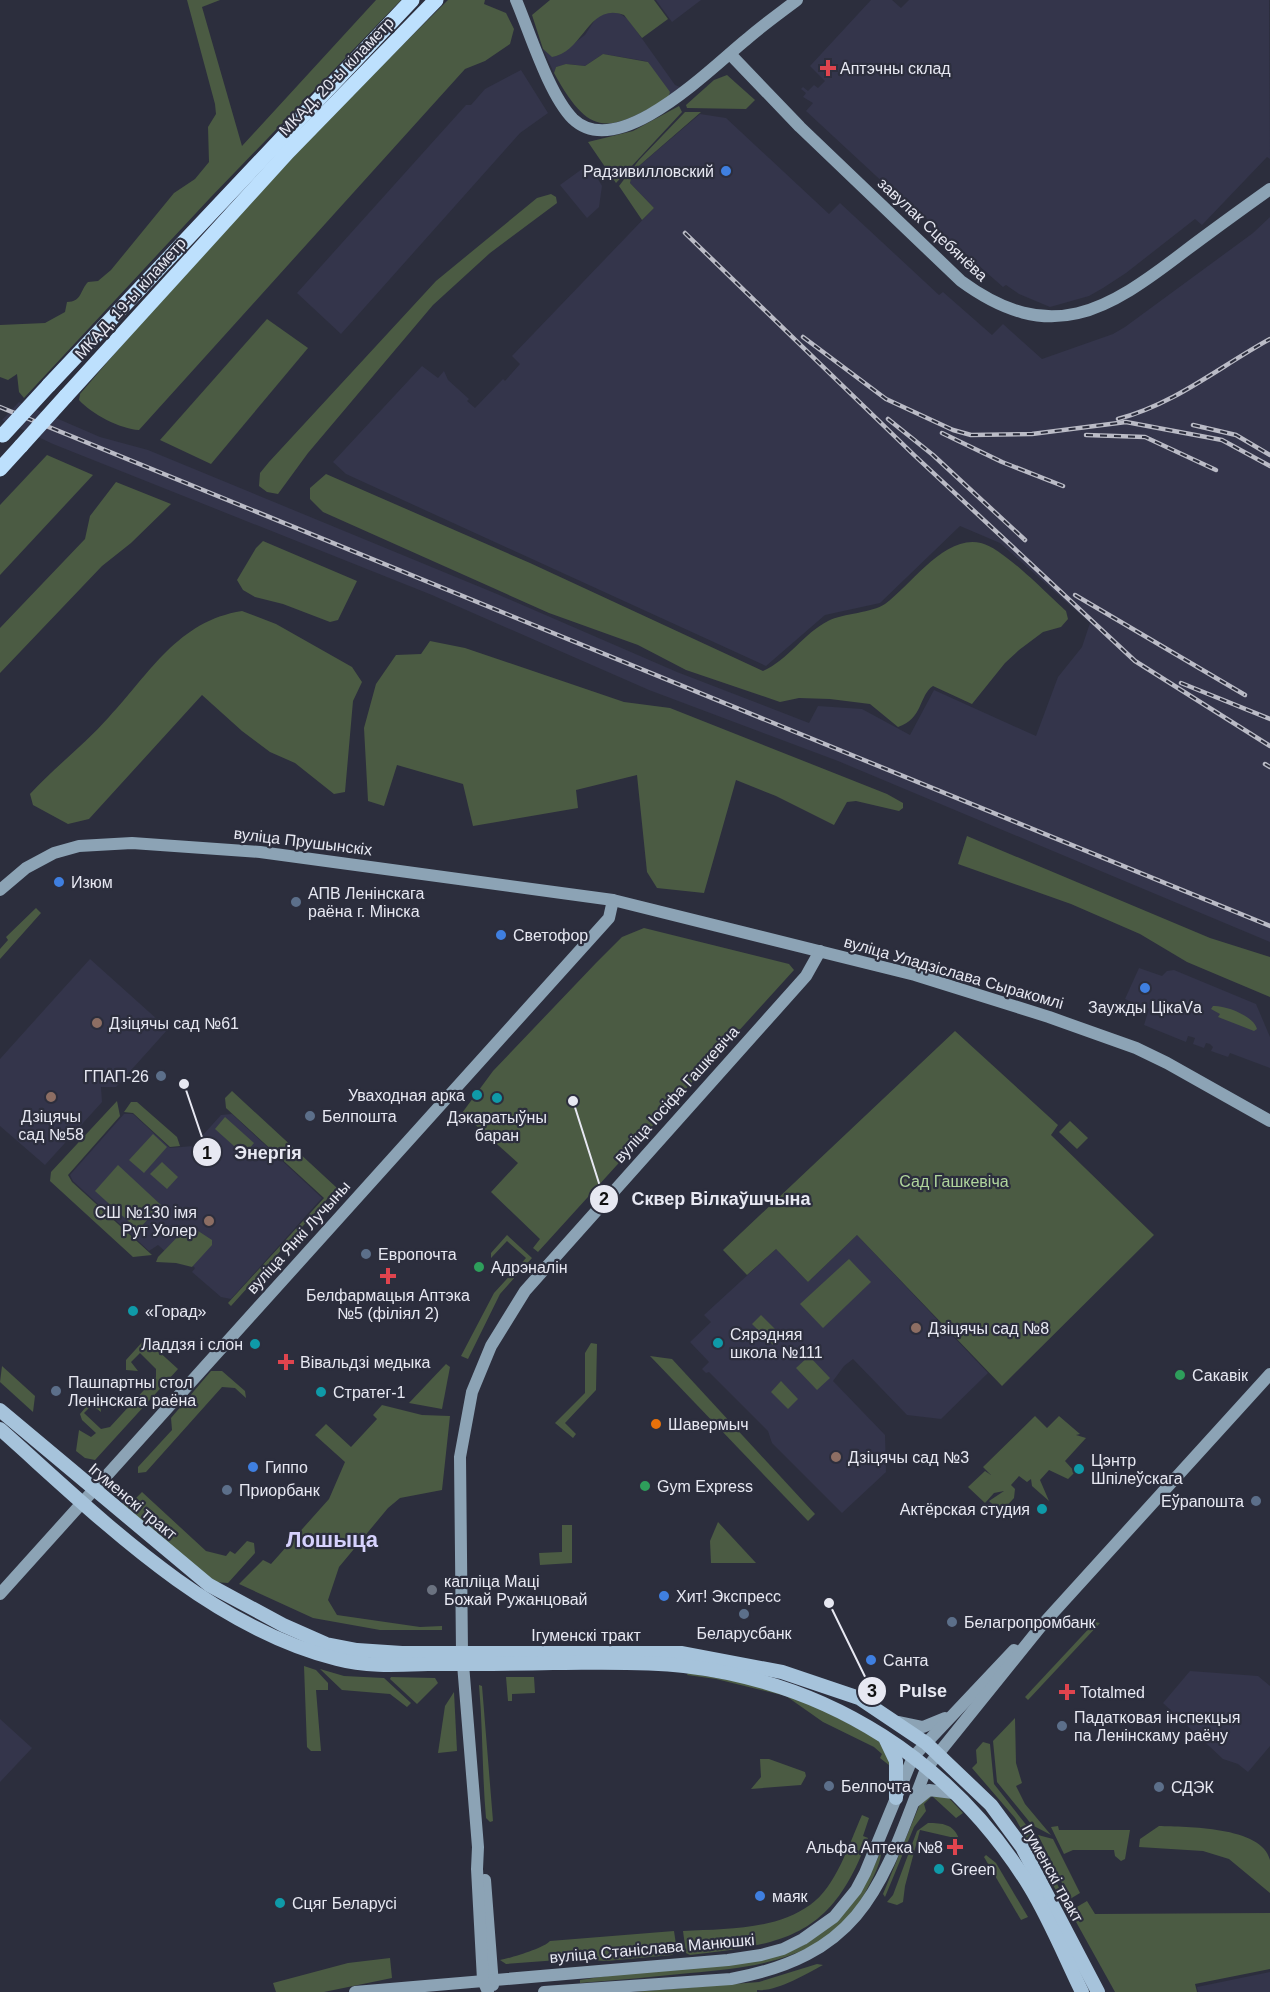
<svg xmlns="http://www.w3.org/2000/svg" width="1270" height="1992" font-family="Helvetica,sans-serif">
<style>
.built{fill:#34354b}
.green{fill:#4b5b43}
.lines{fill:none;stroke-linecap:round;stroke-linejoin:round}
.secondary{stroke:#8ca3b5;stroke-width:12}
.primary{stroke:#a6c3db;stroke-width:14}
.highway{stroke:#bde0fd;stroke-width:15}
.rail-casing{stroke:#babbc6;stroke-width:4.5}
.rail{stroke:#2c2e3d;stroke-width:2;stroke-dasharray:7;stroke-linecap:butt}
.highway-bridge{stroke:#bde0fd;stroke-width:15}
.health-dot{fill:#e0444e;stroke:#2c2e3d;stroke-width:2}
.shop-dot{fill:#3f7fe0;stroke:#2c2e3d;stroke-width:2}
.service-dot{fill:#5c6f8a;stroke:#2c2e3d;stroke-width:2}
.education-dot{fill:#8d6e63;stroke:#2c2e3d;stroke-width:2}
.culture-dot{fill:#0f9aa8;stroke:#2c2e3d;stroke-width:2}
.leisure-dot{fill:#2e9e5b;stroke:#2c2e3d;stroke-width:2}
.food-dot{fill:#e8710a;stroke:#2c2e3d;stroke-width:2}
.worship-dot{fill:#6b7280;stroke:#2c2e3d;stroke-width:2}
.labels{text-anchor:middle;stroke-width:4.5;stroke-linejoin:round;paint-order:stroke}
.poi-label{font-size:16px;fill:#e7e8f2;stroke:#2c2e3d;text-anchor:start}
.street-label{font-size:16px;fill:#e7e8f2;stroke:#2c2e3d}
.park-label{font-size:16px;fill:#b0d59d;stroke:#2c2e3d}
.district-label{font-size:22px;font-weight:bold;fill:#d6d2fd;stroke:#2c2e3d}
.leader{fill:none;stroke:#e7e8f2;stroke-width:2}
.callout-dot{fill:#e7e8f2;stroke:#2c2e3d;stroke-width:2}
.mark-label{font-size:18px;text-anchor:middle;font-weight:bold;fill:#111}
.callout-label{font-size:18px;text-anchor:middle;font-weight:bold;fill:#e7e8f2;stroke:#2c2e3d;stroke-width:4.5;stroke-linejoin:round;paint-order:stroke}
</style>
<rect width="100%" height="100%" fill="#2c2e3d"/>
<!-- built -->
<g class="built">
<path d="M656,0H701L672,22Z"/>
<path d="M871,0H892L901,8L909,0H1269L1270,159L1267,157L1202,225L1195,219L1126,273L1103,288L1089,296L1050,307L1019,294L1006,285L1003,287L961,250L959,252L935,230L933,232L928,227L931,223L924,216L916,213L806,111L813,103L803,97L806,93L801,89L803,87L808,91L814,85L818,88L825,81L810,66Z"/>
<path d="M606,12H617L628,19L675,85L680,87L668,98L648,62L645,61L603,54L585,66L567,64L556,67L554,73L543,49L552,56H557L585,35L598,15Z"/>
<path d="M521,70L548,113L520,133L341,334L297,293L466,105H471L485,89Z"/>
<path d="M700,114L726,118L829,214L840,203L939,295L943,292L992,335L1003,324L1042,359L1113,334L1125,327L1253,233L1270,217V942L838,761L649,690L432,595L53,444L2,420L19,402L100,437L148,450L497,594L677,672L809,723L818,706L862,709L910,735L934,690L1036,736L1058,677L1082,647L1090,623L1000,543L960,526L880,603L825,615L766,666L346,474L333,462L422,366L438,378L444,371L448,380L469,399L467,401L475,408L503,379L505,381L520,364L512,356L654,208L630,183L633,171Z"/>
<path d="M589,164L602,186L599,207L587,218L560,185Z"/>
<path d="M90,959L168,1029L116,1087H101L102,1102L45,1165L0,1126V1059Z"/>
<path d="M1139,968L1162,976L1167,971L1174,970L1256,1004L1270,1037V1068L1230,1053L1228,1057L1211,1051L1213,1047L1210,1044L1206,1043L1204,1048L1193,1044L1195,1038L1192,1037L1188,1036L1186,1042L1144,1025L1149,1009L1125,999Z"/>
<path d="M124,1114H133L170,1148L193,1146L221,1115L232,1114L322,1198L231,1299L221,1297L192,1272L195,1268L181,1255L176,1261L158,1245L149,1251L73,1181L70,1175Z"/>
<path d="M857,1235L988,1373L941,1419L907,1415L853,1359L844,1366L833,1381L885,1435L886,1472L842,1513L772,1443L768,1431L709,1372L706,1373L702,1369L709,1362L690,1342L711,1322L704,1315L776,1249L808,1282Z"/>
<path d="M1190,1671L1258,1676L1270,1686V1746L1248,1772L1238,1764L1223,1759L1163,1703Z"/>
<path d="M0,1719L32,1748L0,1782Z"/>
<path d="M1270,1972V1992H1198L1197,1987Z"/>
</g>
<!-- green -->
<g class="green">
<path d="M187,0H220L202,7L242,146L376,0H401L210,198L24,398L19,392L17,374L8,380L0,377V325L45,323L65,312L67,302C82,302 80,290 88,282L98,281L111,270L174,193L195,179L209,162L208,127L216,114L215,104Z"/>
<path d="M448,0H485L484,4L506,13L514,29L510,44L485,61L465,69L139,430C120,429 92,414 79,400L80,394C197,257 319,126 448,0Z"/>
<path d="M550,0H654L668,19L642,38L624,15C588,2 584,52 552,57L543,49L532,15Z"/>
<path d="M603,54L648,62L670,92L668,98C607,133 590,138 554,73L556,67L566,64L585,66Z"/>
<path d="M727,75L755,100L746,109L687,108L686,105L714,80Z"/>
<path d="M679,106L682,112L616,183L588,142L633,131Z"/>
<path d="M685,112H701L633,171L630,183L654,208L642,220L619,186L639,160Z"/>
<path d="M551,194L556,197L557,203L490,253L433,305L308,453L278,494L267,492L259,486L260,473L269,462L436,281L537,198Z"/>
<path d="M267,319L308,348L211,464L160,440Z"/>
<path d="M47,455L93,475L0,575V505Z"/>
<path d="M326,474L530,563L763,671C788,660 804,633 828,621C844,613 872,613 885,604C911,585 945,534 981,543C1003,548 1048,595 1066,611L1068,619L1061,627L1043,632L1019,650L1005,663L972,704L933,686C919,695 923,719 898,727L870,704L830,699L799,698L780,702L686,670L638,645L549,613L323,512L310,499V488Z"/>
<path d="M116,482L171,504L131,543L102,566L0,673V628L85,539L90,516Z"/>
<path d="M263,541L357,581L338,620L330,622L283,604L255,597L243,590L237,580L256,548Z"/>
<path d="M242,611L276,624L352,667L362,682L353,701L345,792L334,794L295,763L270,752L242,731L202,695L89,819L68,824L33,805L30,794C55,767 85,744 109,717C150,673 178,621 242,611Z"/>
<path d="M430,641L465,648L624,702L670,708L887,794L903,803V808L899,811L856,801L847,802L834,825L776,796L736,780L704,893L657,888L647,872L637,775L576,790L578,808L473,826L463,784L397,765L384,806L368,801L364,728L376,684L396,655L421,654Z"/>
<path d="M967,836L1210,938L1270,957V997L1187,962L1140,934L1071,904L958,864Z"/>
<path d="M36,908L41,913L0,959V949L8,940L6,937Z"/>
<path d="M644,928L789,964L794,970L538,1252L533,1248L540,1239L491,1192L518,1163L462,1113L493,1071L596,963L622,937Z"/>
<path d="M1213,1006C1225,1005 1254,1016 1257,1029L1254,1031L1218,1017L1220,1014L1211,1009Z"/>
<path d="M955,1031L1058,1125L1051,1135L1154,1235L1002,1386L857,1235L808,1282L776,1249L747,1275L723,1250Z"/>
<path d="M232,1091L337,1188L231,1306L228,1303L324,1198L226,1108L225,1098Z"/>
<path d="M117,1101L120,1116L68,1175L72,1182L152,1255L133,1257L50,1181L51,1172Z"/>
<path d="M131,1102H137L177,1137L180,1146L170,1147L133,1113L124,1112Z"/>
<path d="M225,1117L254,1143L244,1155L215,1129Z"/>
<path d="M1070,1121L1088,1138L1077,1149L1059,1132Z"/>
<path d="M153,1134L167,1147L144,1173L129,1160Z"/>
<path d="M162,1162L178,1177L167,1189L150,1174Z"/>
<path d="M118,1165L161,1205L138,1230L95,1191Z"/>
<path d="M189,1225L212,1240V1245L192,1267L176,1263L156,1262L158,1257Z"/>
<path d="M507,1235L532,1258L500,1294L468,1359L461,1356L494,1293L526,1258L507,1241L491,1258V1253Z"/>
<path d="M849,1259L871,1282L823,1328L800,1304Z"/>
<path d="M761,1315L782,1336L773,1345L752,1324Z"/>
<path d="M145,1339L178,1369L95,1460L85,1458L76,1451L79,1430L91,1437L96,1433L82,1420L80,1414L91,1401L100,1400L101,1412L92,1405L84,1413L101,1429L110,1427L156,1377V1369L140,1353L131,1362L138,1371L126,1370V1360Z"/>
<path d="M591,1343L597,1344L596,1390L565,1423L576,1434L573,1438L555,1423L585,1393V1353Z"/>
<path d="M650,1356L672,1359L815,1514L808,1521Z"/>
<path d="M809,1356L830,1378L817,1390L796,1368Z"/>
<path d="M446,1364L450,1367L442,1409L409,1403Z"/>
<path d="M2,1366L35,1396L33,1412L0,1382Z"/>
<path d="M211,1371H222L245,1391L246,1398L235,1388L222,1387L146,1472L138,1473V1467L172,1430L171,1418Z"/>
<path d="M781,1381L798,1399L788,1409L771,1392Z"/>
<path d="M382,1405L422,1415L450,1416L442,1490L400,1498L388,1508L339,1567L328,1600L337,1615L420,1627L442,1626V1630H380L313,1618L239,1584L263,1560L271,1564L329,1499L345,1462L315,1435L326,1424L351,1447L377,1419L373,1415Z"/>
<path d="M1035,1416L1047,1428L1059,1416L1080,1434L1076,1435L1086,1438L1065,1461L1075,1472L1068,1479L1049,1470L1040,1480L1049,1501L1032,1486L1031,1479L1027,1482L1019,1476L1011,1485L1015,1489L1014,1498L1001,1512L989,1501L1004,1491L994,1493L985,1503L968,1487L985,1471L991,1475L983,1467Z"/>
<path d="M142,1492L206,1551L226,1556L230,1551L235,1554L247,1541L254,1543L255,1553L228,1583L214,1582L122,1504L126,1499L132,1502Z"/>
<path d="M718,1522L756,1563H711L710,1541Z"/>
<path d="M562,1525H572V1563L540,1565L539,1553L562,1552Z"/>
<path d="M1095,1622L1100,1623L1028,1700L1025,1697Z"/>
<path d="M304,1666L316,1670L328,1683V1690H316L321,1751H311L307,1747Z"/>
<path d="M320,1669L344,1676L384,1678L411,1703L407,1707L390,1694L342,1690Z"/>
<path d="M688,1673L769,1687L829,1713L879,1740L894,1769L880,1758L882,1754L874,1747L823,1722L786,1696L716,1679L687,1675Z"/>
<path d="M391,1677L435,1678L438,1683L417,1704L390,1679Z"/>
<path d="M506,1677H534L535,1693L512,1694V1701H508Z"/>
<path d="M479,1685L482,1686L493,1821L490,1822L486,1818C482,1773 483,1730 479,1685Z"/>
<path d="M454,1692L457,1751L438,1753L445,1706Z"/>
<path d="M1015,1718L1016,1763L1022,1783L1016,1786L1025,1804L1051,1835L1032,1825L997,1782L993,1741Z"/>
<path d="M983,1742L990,1744L994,1784L1031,1831L1066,1902L1062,1901L1015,1818L972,1768L977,1763L976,1750Z"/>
<path d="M760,1759H769L805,1772L806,1776L801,1785L751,1789L761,1777Z"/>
<path d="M928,1795L947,1796L963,1813L956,1818L932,1796L924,1804L926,1811L914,1827L885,1897L883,1894L922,1799Z"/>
<path d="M862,1815L869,1818L863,1836L868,1838C832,1937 786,1944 690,1955L686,1953L683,1931C726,1929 775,1930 810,1905C836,1887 849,1844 862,1815Z"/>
<path d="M928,1823C942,1823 954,1824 959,1839L920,1830L905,1886L903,1902L897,1905L887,1902L893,1895L917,1831Z"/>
<path d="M1058,1826L1059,1830H1130L1125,1859L1121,1861L1115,1856L1114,1850H1073L1064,1854L1051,1827Z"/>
<path d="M1159,1826C1185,1827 1262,1826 1270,1860C1270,1870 1270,1883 1270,1893L1229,1859L1203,1851L1139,1847L1140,1839Z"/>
<path d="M1038,1835L1053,1839L1080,1893L1070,1899Z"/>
<path d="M881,1851C882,1862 871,1882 865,1893C827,1960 758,1967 690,1973C653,1977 616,1980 580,1983V1980L800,1947C840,1923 862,1894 881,1851Z"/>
<path d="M986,1855L996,1863L1028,1917L1021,1920L984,1857Z"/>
<path d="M1087,1901L1095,1914L1270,1913V1969L1195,1984L1197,1992H1115L1070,1911Z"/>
<path d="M674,1931L677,1951L672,1955L606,1961L572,1959L506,1964L500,1960C511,1958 544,1948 550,1941Z"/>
<path d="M390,1958L392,1978L324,1992H276L273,1983L348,1963Z"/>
<path d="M817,1964L823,1965C804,1975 776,1992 757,1990V1992H633L759,1982Z"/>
</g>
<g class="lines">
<!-- secondary -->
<g class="secondary">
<path d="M516,0C530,33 549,95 573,119C619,163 713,66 747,39C763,25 780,13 797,0"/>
<path d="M730,54L800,127L961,281C1051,347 1107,311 1185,251C1213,230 1242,209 1270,189"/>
<path d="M0,890L26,868L54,853L79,846L132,843L260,852L613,900L915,975L1049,1017L1136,1048L1167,1063L1270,1121"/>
<path d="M0,1594L609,918L613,900"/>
<path d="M899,1722L923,1727L945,1718"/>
<path d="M914,1802L929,1790L953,1793"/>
<path d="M485,1880L493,1985"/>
<path d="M355,1992L728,1960L761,1955L783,1949L803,1939L834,1917L856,1890L865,1873L913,1757L1014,1650"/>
<path d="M488,1992L483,1980L477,1869L478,1847L462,1652L460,1457L472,1392L491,1346L525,1291L806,976L820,951"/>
<path d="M544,1992L731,1979C866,1954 882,1883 926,1769L938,1754L1042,1625L1270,1374"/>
</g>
<!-- primary -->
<g class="primary">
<path d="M0,1410L209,1585L283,1625L326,1644L357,1650L402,1653H681L782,1672L859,1698L926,1743L991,1805L1022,1847L1098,1992"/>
<path d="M0,1429C98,1516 206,1626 337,1659C367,1667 398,1665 428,1664C470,1664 511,1664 553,1663C596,1663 640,1661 684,1666C830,1683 952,1761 1030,1887C1050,1920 1065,1957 1082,1992"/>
<path d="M886,1740L896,1761V1798"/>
</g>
<!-- highway -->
<g class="highway">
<path d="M49,385L412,0"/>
<path d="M66,396L288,152L436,0"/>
<path d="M0,469L21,446"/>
</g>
<defs>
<g id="rail">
<path d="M685,233L914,455L1135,661L1270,746"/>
<path d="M803,337L886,399L953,430L971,435L1032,434L1126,422L1222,440L1270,466"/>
<path d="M0,407L1270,926"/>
<path d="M888,419L933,455L1025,540"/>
<path d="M1118,419C1175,404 1219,367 1270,339"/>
<path d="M1193,425L1236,435L1270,455"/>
<path d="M942,433L1002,462L1063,486"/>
<path d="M1086,435L1145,437L1216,470"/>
<path d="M1075,595L1245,695"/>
<path d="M1181,683L1270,719"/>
<path d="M1265,764L1270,767"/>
</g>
</defs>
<!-- rail casing -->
<use href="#rail" class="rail-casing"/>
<!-- rail -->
<use href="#rail" class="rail"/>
<!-- highway-bridge -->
<g class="highway-bridge">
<path d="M3,435L49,385"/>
<path d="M21,446L66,396"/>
</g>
</g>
<!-- markers -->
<g class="health-dot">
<path d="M825 59h6v6h6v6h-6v6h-6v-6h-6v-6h6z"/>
<path d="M385 1267h6v6h6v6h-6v6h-6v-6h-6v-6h6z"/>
<path d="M283 1353h6v6h6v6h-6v6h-6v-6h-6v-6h6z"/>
<path d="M1064 1683h6v6h6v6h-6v6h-6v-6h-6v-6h6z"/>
<path d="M952 1838h6v6h6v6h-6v6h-6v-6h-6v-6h6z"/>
</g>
<g class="shop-dot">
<circle cx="726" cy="171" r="6"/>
<circle cx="59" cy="882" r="6"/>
<circle cx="501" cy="935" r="6"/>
<circle cx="1145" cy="988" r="6"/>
<circle cx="253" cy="1467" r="6"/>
<circle cx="664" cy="1596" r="6"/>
<circle cx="871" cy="1660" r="6"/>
<circle cx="760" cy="1896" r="6"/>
</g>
<g class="service-dot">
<circle cx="296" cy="902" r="6"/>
<circle cx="161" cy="1076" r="6"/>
<circle cx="310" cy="1116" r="6"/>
<circle cx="366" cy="1254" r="6"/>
<circle cx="56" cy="1391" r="6"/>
<circle cx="227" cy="1490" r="6"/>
<circle cx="1256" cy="1501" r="6"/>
<circle cx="744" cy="1614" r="6"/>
<circle cx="952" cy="1622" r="6"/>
<circle cx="1062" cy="1726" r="6"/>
<circle cx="829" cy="1786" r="6"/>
<circle cx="1159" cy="1787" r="6"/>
</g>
<g class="education-dot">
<circle cx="97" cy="1023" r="6"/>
<circle cx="51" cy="1097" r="6"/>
<circle cx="209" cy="1221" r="6"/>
<circle cx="916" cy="1328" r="6"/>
<circle cx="836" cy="1457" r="6"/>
</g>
<g class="culture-dot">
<circle cx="477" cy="1095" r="6"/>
<circle cx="497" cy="1098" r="6"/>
<circle cx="133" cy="1311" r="6"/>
<circle cx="718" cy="1343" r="6"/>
<circle cx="255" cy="1344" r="6"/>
<circle cx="321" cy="1392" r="6"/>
<circle cx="1079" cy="1469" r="6"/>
<circle cx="1042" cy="1509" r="6"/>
<circle cx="939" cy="1869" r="6"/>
<circle cx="280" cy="1903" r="6"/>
</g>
<g class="leisure-dot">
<circle cx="479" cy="1267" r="6"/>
<circle cx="1180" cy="1375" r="6"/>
<circle cx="645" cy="1486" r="6"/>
</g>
<circle class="food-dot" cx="656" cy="1424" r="6"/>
<circle class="worship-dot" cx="432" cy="1590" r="6"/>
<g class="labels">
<!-- poi labels -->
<g class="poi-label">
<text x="840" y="74">Аптэчны склад</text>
<text x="714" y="177" text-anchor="end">Радзивилловский</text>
<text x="71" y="888">Изюм</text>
<text x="308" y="899">АПВ Ленінскага<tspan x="308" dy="18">раёна г. Мінска</tspan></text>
<text x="513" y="941">Светофор</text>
<text x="1145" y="1013" text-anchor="middle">Заужды ЦікаVа</text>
<text x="109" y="1029">Дзіцячы сад №61</text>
<text x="149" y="1082" text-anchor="end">ГПАП-26</text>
<text x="465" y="1101" text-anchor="end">Уваходная арка</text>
<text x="51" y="1122" text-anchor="middle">Дзіцячы<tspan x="51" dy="18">сад №58</tspan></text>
<text x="322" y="1122">Белпошта</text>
<text x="497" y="1123" text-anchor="middle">Дэкаратыўны<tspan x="497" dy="18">баран</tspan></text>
<text x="197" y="1218" text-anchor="end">СШ №130 імя<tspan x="197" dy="18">Рут Уолер</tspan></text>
<text x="378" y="1260">Европочта</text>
<text x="491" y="1273">Адрэналін</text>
<text x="388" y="1301" text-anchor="middle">Белфармацыя Аптэка<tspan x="388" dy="18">№5 (філіял 2)</tspan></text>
<text x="145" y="1317">«Горад»</text>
<text x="928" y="1334">Дзіцячы сад №8</text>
<text x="730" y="1340">Сярэдняя<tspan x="730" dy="18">школа №111</tspan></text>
<text x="243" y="1350" text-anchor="end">Ладдзя і слон</text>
<text x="300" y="1368">Вівальдзі медыка</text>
<text x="1192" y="1381">Сакавік</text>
<text x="68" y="1388">Пашпартны стол<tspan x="68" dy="18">Ленінскага раёна</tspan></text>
<text x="333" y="1398">Стратег-1</text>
<text x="668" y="1430">Шавермыч</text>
<text x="848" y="1463">Дзіцячы сад №3</text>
<text x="1091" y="1466">Цэнтр<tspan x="1091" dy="18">Шпілеўскага</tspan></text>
<text x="265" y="1473">Гиппо</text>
<text x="657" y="1492">Gym Express</text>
<text x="239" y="1496">Приорбанк</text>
<text x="1244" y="1507" text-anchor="end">Еўрапошта</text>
<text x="1030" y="1515" text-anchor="end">Актёрская студия</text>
<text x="444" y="1587">капліца Маці<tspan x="444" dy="18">Божай Ружанцовай</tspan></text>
<text x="676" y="1602">Хит! Экспресс</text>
<text x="964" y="1628">Белагропромбанк</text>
<text x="744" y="1639" text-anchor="middle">Беларусбанк</text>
<text x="883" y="1666">Санта</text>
<text x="1080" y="1698">Totalmed</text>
<text x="1074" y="1723">Падатковая інспекцыя<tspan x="1074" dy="18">па Ленінскаму раёну</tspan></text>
<text x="841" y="1792">Белпочта</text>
<text x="1171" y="1793">СДЭК</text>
<text x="943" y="1853" text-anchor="end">Альфа Аптека №8</text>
<text x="951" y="1875">Green</text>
<text x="772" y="1902">маяк</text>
<text x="292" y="1909">Сцяг Беларусі</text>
</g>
<!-- street labels -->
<g class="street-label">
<text transform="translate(336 76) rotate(-46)" y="6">МКАД, 20-ы кіламетр</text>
<text transform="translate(933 229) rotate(43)" y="6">завулак Сцебянёва</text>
<text transform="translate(130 298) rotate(-48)" y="6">МКАД, 19-ы кіламетр</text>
<text transform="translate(303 841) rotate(7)" y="6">вуліца Прушынскіх</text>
<text transform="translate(954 972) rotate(16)" y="6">вуліца Уладзіслава Сыракомлі</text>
<text transform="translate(676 1094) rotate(-48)" y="6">вуліца Іосіфа Гашкевіча</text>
<text transform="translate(298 1237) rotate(-48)" y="6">вуліца Янкі Лучыны</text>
<text transform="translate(133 1501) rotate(40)" y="6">Ігуменскі тракт</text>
<text x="586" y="1641">Ігуменскі тракт</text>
<text transform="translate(1053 1873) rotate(61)" y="6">Ігуменскі тракт</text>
<text transform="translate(652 1948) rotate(-5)" y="6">вуліца Станіслава Манюшкі</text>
</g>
<!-- park labels -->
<g class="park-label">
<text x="954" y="1187">Сад Гашкевіча</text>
</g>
<!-- district labels -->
<g class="district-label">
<text x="332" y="1547">Лошыца</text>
</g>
</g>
<!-- callouts -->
<path class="leader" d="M184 1084L207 1152M573 1101L604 1199M829 1603L872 1691"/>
<g class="callout-dot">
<circle cx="184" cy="1084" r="6"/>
<circle cx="573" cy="1101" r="6"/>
<circle cx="829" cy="1603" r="6"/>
<circle cx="207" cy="1152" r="15"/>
<circle cx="604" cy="1199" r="15"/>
<circle cx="872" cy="1691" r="15"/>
</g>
<g class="mark-label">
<text x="207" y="1159">1</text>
<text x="604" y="1205">2</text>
<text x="872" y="1697">3</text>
</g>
<g class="callout-label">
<text x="268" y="1159">Энергія</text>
<text x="721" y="1205">Сквер Вілкаўшчына</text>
<text x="923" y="1697">Pulse</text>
</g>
</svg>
